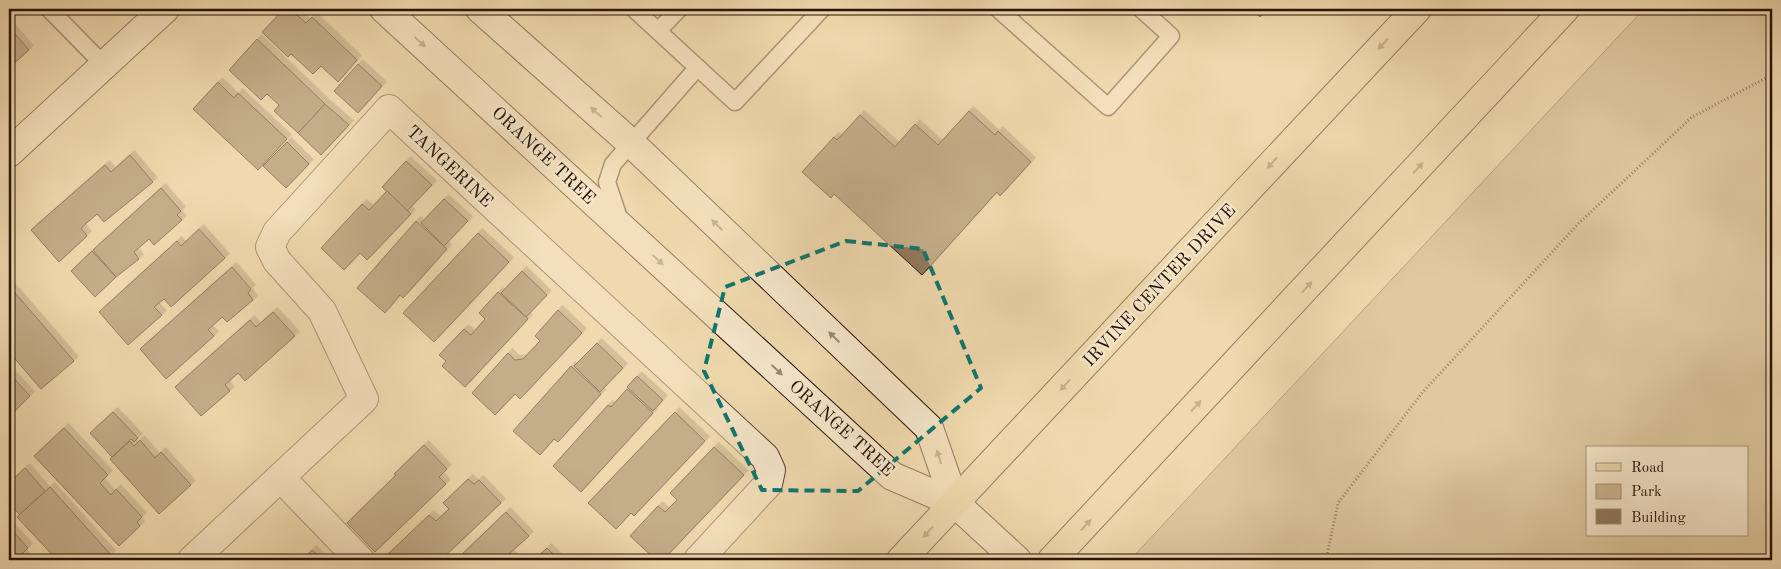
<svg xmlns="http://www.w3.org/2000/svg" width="1781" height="569" font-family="'Old Standard TT',serif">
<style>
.green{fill:#cdb791;stroke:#79654c;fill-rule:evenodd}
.building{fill:#8f7a5d;stroke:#251306;filter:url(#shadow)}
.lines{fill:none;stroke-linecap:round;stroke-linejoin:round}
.lane-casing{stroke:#584430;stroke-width:19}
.street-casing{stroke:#584430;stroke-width:30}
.secondary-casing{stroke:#251306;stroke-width:30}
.primary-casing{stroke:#251306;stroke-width:30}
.path{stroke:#251306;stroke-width:3;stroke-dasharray:1 2.5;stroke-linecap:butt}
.lane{stroke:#f5e6ca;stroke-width:16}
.street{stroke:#f5e6ca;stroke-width:28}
.secondary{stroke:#f5e6ca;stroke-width:28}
.primary{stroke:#f0d9ae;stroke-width:28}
.oneway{fill:#978772}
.oneway2{fill:#958062}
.marked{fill:none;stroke:#0f766e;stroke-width:4;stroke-dasharray:10 6;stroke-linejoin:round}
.labels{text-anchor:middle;stroke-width:5;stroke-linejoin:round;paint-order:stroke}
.street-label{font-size:18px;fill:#251306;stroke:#f5e6ca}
</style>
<defs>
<filter id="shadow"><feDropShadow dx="4.5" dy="-4.5" stdDeviation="0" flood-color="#0004"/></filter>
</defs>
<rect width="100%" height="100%" fill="#f0d9ae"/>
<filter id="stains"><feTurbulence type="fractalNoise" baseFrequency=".004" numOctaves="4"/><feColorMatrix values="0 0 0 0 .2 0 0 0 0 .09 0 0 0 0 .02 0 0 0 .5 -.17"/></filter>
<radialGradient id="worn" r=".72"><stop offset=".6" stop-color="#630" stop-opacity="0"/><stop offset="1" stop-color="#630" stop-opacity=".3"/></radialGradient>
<!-- green -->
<path class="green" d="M1644,9H1772V560H1130ZM1587,448H1747V535H1587Z"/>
<!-- building -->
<g class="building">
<path d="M284,9H290L306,23L312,17L357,60L338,82L321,66L313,74L291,54L288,57L262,32Z"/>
<path d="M1251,9H1268L1260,17Z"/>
<path d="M9,27L29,50L9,68Z"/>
<path d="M257,39L325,104L298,133L274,111L279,105L267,94L261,100L229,70Z"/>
<path d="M358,64L382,86L358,113L334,91Z"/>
<path d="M218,82L234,98L238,93L287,139L258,170L193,109Z"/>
<path d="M325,104L349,125L321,155L298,133Z"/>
<path d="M969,111L995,135L998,131L1031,162L1000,196L997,192L922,275L834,194L831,198L802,172L834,137L837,140L860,115L895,147L915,124L938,145Z"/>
<path d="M287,142L309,164L286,188L263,166Z"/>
<path d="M130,155L153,182L104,222L97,214L81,228L87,236L59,262L31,230L105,165L111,172Z"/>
<path d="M406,161L432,185L407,211L382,187Z"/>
<path d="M161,188L181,211L177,215L182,220L154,245L149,239L134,252L139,259L116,277L93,250Z"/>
<path d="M387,191L411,214L367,260L360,253L344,270L321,248L362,204L369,210Z"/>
<path d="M444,199L468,221L444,246L421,223Z"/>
<path d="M416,221L447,249L403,298L400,295L385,313L357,288Z"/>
<path d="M199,229L225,258L171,307L164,299L154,307L162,315L128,345L99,312L177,241L181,246Z"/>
<path d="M478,233L509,262L434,342L403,313Z"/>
<path d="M92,251L116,277L95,297L71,271Z"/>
<path d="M232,267L251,289L248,293L253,300L227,322L222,317L208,330L214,336L166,379L140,349Z"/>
<path d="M522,271L547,295L526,317L501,293Z"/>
<path d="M9,286L74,361L41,389L9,352Z"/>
<path d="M498,292L528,319L465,387L442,366L446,361L439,355L464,329L471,335L485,319L479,313Z"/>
<path d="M558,310L582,333L520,399L515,394L495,415L472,393L508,353L515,360L523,359L540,341L535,336Z"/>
<path d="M273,312L295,336L245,381L238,373L225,385L230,391L201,416L175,387L250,320L256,327Z"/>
<path d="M597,343L623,368L600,392L574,366Z"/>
<path d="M571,366L601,394L558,442L554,439L540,455L513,431Z"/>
<path d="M9,373L30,396L9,417Z"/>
<path d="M637,376L663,400L653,411L627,387Z"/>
<path d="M627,389L653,413L581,492L553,466L608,405L611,407Z"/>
<path d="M113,412L138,438L134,442L131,439L112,457L90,433Z"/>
<path d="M675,412L705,441L634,516L631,513L616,529L588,503Z"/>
<path d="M64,428L108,475L100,483L111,495L116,489L142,517L137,522L140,526L119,546L34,456Z"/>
<path d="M140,440L155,458L161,452L191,485L159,514L110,459L130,441L134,446Z"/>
<path d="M424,445L447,469L439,477L446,484L375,552L347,523L396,475L394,474Z"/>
<path d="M714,447L744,475L663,560H656L630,536L658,506L665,512L677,500L670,493Z"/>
<path d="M25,468L45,491L20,515L9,503V483Z"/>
<path d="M468,479L474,484L479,480L501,503L441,560H386L384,558L429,515L436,521L449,509L443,503Z"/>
<path d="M50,487L111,555L106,560H57L17,517Z"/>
<path d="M506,512L529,536L509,554L515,560H462L459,557Z"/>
<path d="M9,527L28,548L22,554L28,560H9Z"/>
<path d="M547,548L559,560H534Z"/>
<path d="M312,550L322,560H302Z"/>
</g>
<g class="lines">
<defs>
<g id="lane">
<path d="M49,9L104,65"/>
<path d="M634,9L735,102L822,9"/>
<path d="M998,9L1108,107L1171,36L1141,9"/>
<path d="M658,31L679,9"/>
<path d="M620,221L607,182L613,164L697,68"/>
</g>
<g id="street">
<path d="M281,478L360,560"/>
<path d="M192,560L364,399L322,311L277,261L270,247L277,232L389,109L765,457L771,470L768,484L698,560"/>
</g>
<g id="secondary">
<path d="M384,9L892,476L955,503L1017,560"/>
<path d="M480,9L632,144L929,428L955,503"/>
<path d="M9,153L165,9"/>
</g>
<g id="primary">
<path d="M901,560L1417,9"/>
<path d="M1052,560L1565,9"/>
</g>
</defs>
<!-- lane casing -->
<use href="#lane" class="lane-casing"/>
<!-- street casing -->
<use href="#street" class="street-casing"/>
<!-- secondary casing -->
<use href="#secondary" class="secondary-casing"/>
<!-- primary casing -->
<use href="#primary" class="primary-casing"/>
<!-- path -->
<path class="path" d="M1326,560L1338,503L1422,393L1579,223L1692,117L1772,75"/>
<!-- lane -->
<use href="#lane" class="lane"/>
<!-- street -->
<use href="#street" class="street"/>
<!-- secondary -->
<use href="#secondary" class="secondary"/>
<!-- primary -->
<use href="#primary" class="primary"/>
</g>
<!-- one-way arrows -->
<defs><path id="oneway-solid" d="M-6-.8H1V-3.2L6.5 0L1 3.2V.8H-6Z" transform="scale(1.25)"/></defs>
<g class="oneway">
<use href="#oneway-solid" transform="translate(420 42) rotate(43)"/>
<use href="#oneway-solid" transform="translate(596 112) rotate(-138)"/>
<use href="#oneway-solid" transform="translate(717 225) rotate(-136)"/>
<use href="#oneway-solid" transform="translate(658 260) rotate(43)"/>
<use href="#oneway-solid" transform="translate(834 337) rotate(-136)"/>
<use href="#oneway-solid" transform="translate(777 370) rotate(43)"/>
<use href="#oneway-solid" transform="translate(939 457) rotate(-108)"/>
</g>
<g class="oneway2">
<use href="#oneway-solid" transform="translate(1383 44) rotate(133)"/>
<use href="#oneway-solid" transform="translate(1272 163) rotate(133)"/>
<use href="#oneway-solid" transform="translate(1418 168) rotate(-47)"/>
<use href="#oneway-solid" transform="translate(1307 287) rotate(-47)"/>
<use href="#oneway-solid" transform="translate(1065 385) rotate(133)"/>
<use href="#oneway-solid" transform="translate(1196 406) rotate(-47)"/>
<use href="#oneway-solid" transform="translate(1086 525) rotate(-47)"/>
<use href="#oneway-solid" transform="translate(928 532) rotate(133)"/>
</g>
<!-- marked area -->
<path d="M0 0H1781V569H0ZM846,241L923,249L981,388L858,491L762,490L704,371L725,287Z" fill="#f0d9ae" fill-opacity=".55" fill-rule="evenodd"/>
<path class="marked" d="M846,241L923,249L981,388L858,491L762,490L704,371L725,287Z"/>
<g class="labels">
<!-- street labels -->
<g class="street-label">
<text transform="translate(544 155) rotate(43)" y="6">ORANGE TREE</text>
<text transform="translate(450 166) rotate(43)" y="6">TANGERINE</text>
<text transform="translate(1159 285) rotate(-47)" y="6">IRVINE CENTER DRIVE</text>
<text transform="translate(842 428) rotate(42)" y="6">ORANGE TREE</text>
</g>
</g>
<!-- margin -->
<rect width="1781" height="569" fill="none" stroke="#f0d9ae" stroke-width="30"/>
<rect x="10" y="10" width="1761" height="549" fill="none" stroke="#251306" stroke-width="2.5"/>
<rect x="15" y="15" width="1751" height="539" fill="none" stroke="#251306"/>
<!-- legend -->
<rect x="1586" y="446" width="162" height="90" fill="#f5e6ca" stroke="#a2927c"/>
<rect x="1596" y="463" width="25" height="8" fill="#f0d9ae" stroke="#a2927c"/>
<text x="1631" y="472" font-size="15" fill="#251306">Road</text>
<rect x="1596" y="484" width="25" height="15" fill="#cdb791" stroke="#a2927c"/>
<text x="1631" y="496" font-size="15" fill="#251306">Park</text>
<rect x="1596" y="509" width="25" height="15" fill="#8f7a5d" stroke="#a2927c"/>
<text x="1631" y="522" font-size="15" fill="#251306">Building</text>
<rect width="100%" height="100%" filter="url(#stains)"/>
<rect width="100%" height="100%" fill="url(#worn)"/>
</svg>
